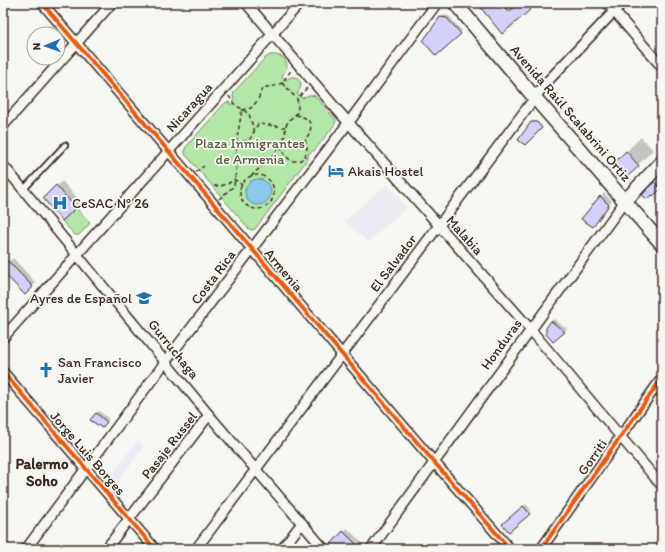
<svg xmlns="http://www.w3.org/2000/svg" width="665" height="552" font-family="Itim,sans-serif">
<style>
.built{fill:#ecebf4}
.green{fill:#b3e7a8;stroke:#778863}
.water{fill:#8bc9ec;stroke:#6b899a}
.shadow{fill:#0003}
.building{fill:#d3d1fa;stroke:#3b2a1e}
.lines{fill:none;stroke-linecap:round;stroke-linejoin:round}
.lane-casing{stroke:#3b2a1e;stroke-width:8}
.street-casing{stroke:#3b2a1e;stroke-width:12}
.secondary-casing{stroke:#3b2a1e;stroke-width:16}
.path{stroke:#3b2a1e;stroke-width:1.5;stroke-dasharray:4 3;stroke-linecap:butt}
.lane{stroke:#f6f6f2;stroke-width:4.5}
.street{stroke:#f6f6f2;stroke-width:9}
.secondary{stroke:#f6f6f2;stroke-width:13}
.cycleway-casing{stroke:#f6f6f2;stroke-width:6}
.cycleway{stroke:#e8590c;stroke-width:4}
.labels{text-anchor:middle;stroke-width:3.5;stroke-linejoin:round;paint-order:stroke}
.street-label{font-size:14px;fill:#3b2a1e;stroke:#f6f6f2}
.park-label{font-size:14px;fill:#595940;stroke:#f6f6f2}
.poi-label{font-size:14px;fill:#3b2a1e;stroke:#f6f6f2;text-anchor:start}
.neighbourhood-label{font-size:15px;font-weight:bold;fill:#3b2a1e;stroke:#f6f6f2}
</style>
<rect width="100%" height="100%" fill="#f6f6f2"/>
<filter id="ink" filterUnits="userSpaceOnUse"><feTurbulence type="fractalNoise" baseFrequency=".025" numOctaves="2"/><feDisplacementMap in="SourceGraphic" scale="8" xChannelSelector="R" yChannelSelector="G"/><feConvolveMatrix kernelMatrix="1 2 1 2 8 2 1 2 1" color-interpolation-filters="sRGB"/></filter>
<g filter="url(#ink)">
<!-- built -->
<g class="built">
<path d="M387,184L407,207L368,242L344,221Z"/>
<path d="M138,440L144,446L115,486L108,479Z"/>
</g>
<!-- green -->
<g class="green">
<path d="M270,55C279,54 287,57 287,68L282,76L286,80L291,77H296L301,83L300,89L297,94L302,98L310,95L315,96L336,120L335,124L315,150L309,153L307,160L255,229L252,230L249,229L185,154V148L225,103L229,102L231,105L234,101L233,96L234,92L265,58Z"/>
<path d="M76,208L90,223L79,235H75L62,221Z"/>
</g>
<!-- water -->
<circle class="water" cx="258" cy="192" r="13"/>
<!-- shadow -->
<g class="shadow">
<path d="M478,3H514L516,6L519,3H535L502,33Z"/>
<path d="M444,15L449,16L462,31L460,33L441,18Z"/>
<path d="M533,121L538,122L542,127L525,144Z"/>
<path d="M641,137L653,150L638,165L614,164Z"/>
<path d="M662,175V186L653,194L644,195Z"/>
<path d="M62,181L81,202L75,208L45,198Z"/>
<path d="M604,193L612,201L596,222L601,197Z"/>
<path d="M13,258L36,283L25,294L3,270V267Z"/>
<path d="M662,294V307L656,300Z"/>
<path d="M554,319L567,329L554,341L551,322Z"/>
<path d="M99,411L109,419L104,425L96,413Z"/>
<path d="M526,504L531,510L509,530L504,524Z"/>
<path d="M347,528L363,544L358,549H335L344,532Z"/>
</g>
<!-- building -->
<g class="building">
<path d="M477,3H501L509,12L519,3H524L530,10L502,34Z"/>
<path d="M440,17L447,18L461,34L436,56L423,41Z"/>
<path d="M531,122H537L542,128L525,145L518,140Z"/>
<path d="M626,151L639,166L626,178L613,164Z"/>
<path d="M654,182L661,189L653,196L652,195L647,199L642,195Z"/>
<path d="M56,185L76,208L62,221L43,198Z"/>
<path d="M600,196L609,205L593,227L581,219Z"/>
<path d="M8,261L33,287L25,295L3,272V266Z"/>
<path d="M551,321L565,332L553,342L546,334V328Z"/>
<path d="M96,413L107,422L102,428L90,420Z"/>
<path d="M523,506L530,514L509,532L502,524Z"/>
<path d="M343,531L361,549H333L330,545Z"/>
</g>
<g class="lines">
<defs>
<path id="lane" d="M23,190L65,145"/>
<g id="street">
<path d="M42,3L434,462L510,549"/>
<path d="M246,3L333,105L531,330L662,486"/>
<path d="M607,3L662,67"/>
<path d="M3,126L112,3"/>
<path d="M3,165L209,415L324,549"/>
<path d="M3,338L300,3"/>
<path d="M3,372L155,549"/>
<path d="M26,549L166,361L349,122L437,3"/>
<path d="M106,549L209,415"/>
<path d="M196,549L545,84L622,3"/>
<path d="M282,549L302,523"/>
<path d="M371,549L625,201"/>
<path d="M541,549L662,378"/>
</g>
<g id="secondary">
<path d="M455,3L535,98L662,244"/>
<path d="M625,201L662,162"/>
</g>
</defs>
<!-- lane casing -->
<use href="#lane" class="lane-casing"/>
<!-- street casing -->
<use href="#street" class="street-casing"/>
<!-- secondary casing -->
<use href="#secondary" class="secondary-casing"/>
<!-- path -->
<g class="path">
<path d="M282,83L297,99"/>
<path d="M229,96L233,103L249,114L254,130"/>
<path d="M242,110L251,108L258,100L261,91L266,87L275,86L282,83L292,69"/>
<path d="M236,144L250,139L258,124L285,127"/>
<path d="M279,147L284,150V154L291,161H299L305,157L307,148L305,140C315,127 312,118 296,115"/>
<path d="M196,172L204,166"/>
<circle cx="257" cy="192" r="17"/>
<path d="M251,176C263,165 277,154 284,138C286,135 285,130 286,126C291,112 301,120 297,99L307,88"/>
<path d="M234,179L242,185"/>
<path d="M214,186C223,186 228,185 234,179"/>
<path d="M219,199L234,186L237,163L236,144L242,110"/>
</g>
<!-- lane -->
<use href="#lane" class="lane"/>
<!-- street -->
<use href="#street" class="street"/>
<!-- secondary -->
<use href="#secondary" class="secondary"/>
<defs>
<g id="cycleway">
<path d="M42,3L434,462L510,549"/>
<path d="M3,372L155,549"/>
<path d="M541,549L662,378"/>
</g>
</defs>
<!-- cycleway casing -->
<use href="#cycleway" class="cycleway-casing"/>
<!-- cycleway -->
<use href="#cycleway" class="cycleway"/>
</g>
</g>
<!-- icons -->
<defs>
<symbol id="hotel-bare" viewBox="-9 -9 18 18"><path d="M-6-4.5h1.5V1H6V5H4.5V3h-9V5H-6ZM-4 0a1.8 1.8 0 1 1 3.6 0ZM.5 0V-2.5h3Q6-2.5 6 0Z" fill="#1f6fb2" stroke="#f6f6f2" stroke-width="2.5" paint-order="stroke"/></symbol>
<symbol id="hospital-bare" viewBox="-9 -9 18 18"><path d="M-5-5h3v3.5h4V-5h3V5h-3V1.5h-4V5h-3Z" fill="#1f6fb2" stroke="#f6f6f2" stroke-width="2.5" paint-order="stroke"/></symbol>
<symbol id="university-bare" viewBox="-9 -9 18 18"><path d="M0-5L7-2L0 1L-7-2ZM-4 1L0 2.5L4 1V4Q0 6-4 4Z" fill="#1f6fb2" stroke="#f6f6f2" stroke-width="2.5" paint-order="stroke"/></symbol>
<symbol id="church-bare" viewBox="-9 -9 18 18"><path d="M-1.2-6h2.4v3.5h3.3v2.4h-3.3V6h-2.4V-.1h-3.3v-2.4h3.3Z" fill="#1f6fb2" stroke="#f6f6f2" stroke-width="2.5" paint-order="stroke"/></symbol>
</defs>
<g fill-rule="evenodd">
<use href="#hotel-bare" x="325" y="160" width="22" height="22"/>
<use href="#hospital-bare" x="49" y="192" width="22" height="22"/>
<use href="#university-bare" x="133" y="287" width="22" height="22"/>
<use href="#church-bare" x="35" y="359" width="22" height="22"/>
</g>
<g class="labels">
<!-- street labels -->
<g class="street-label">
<text transform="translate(189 107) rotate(-48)" y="5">Nicaragua</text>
<text transform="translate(571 113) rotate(49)" y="5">Avenida Raúl Scalabrini Ortiz</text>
<text transform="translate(465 235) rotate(48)" y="5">Malabia</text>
<text transform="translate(393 263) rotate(-53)" y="5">El Salvador</text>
<text transform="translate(284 270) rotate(50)" y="5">Armenia</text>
<text transform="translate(213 277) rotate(-53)" y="5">Costa Rica</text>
<text transform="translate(501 344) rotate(-54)" y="5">Honduras</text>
<text transform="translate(174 349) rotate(51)" y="5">Gurruchaga</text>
<text transform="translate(169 445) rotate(-52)" y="5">Pasaje Russel</text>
<text transform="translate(88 453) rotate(49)" y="5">Jorge Luis Borges</text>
<text transform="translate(592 457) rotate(-55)" y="5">Gorriti</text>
</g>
<!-- park labels -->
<g class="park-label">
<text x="250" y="148">Plaza Inmigrantes<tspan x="250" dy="16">de Armenia</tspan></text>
</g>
<!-- poi labels -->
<g class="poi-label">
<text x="348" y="176">Akais Hostel</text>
<text x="72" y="208">CeSAC Nº 26</text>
<text x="132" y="303" text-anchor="end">Ayres de Español</text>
<text x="58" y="367">San Francisco<tspan x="58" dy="16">Javier</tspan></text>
</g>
<!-- neighbourhood labels -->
<g class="neighbourhood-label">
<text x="42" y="469">Palermo<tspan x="42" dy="17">Soho</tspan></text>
</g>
</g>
<!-- margin -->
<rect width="665" height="552" fill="none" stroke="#f6f6f2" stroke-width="16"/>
<rect x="8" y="8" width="649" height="536" fill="none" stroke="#3b2a1e" stroke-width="1.5" filter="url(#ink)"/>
<!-- north arrow -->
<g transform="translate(46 46) rotate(268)"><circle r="19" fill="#f6f6f2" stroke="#aba49d"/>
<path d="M0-3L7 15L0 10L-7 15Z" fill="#1f6fb2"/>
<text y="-6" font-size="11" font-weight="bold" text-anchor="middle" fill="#3b2a1e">N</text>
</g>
</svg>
